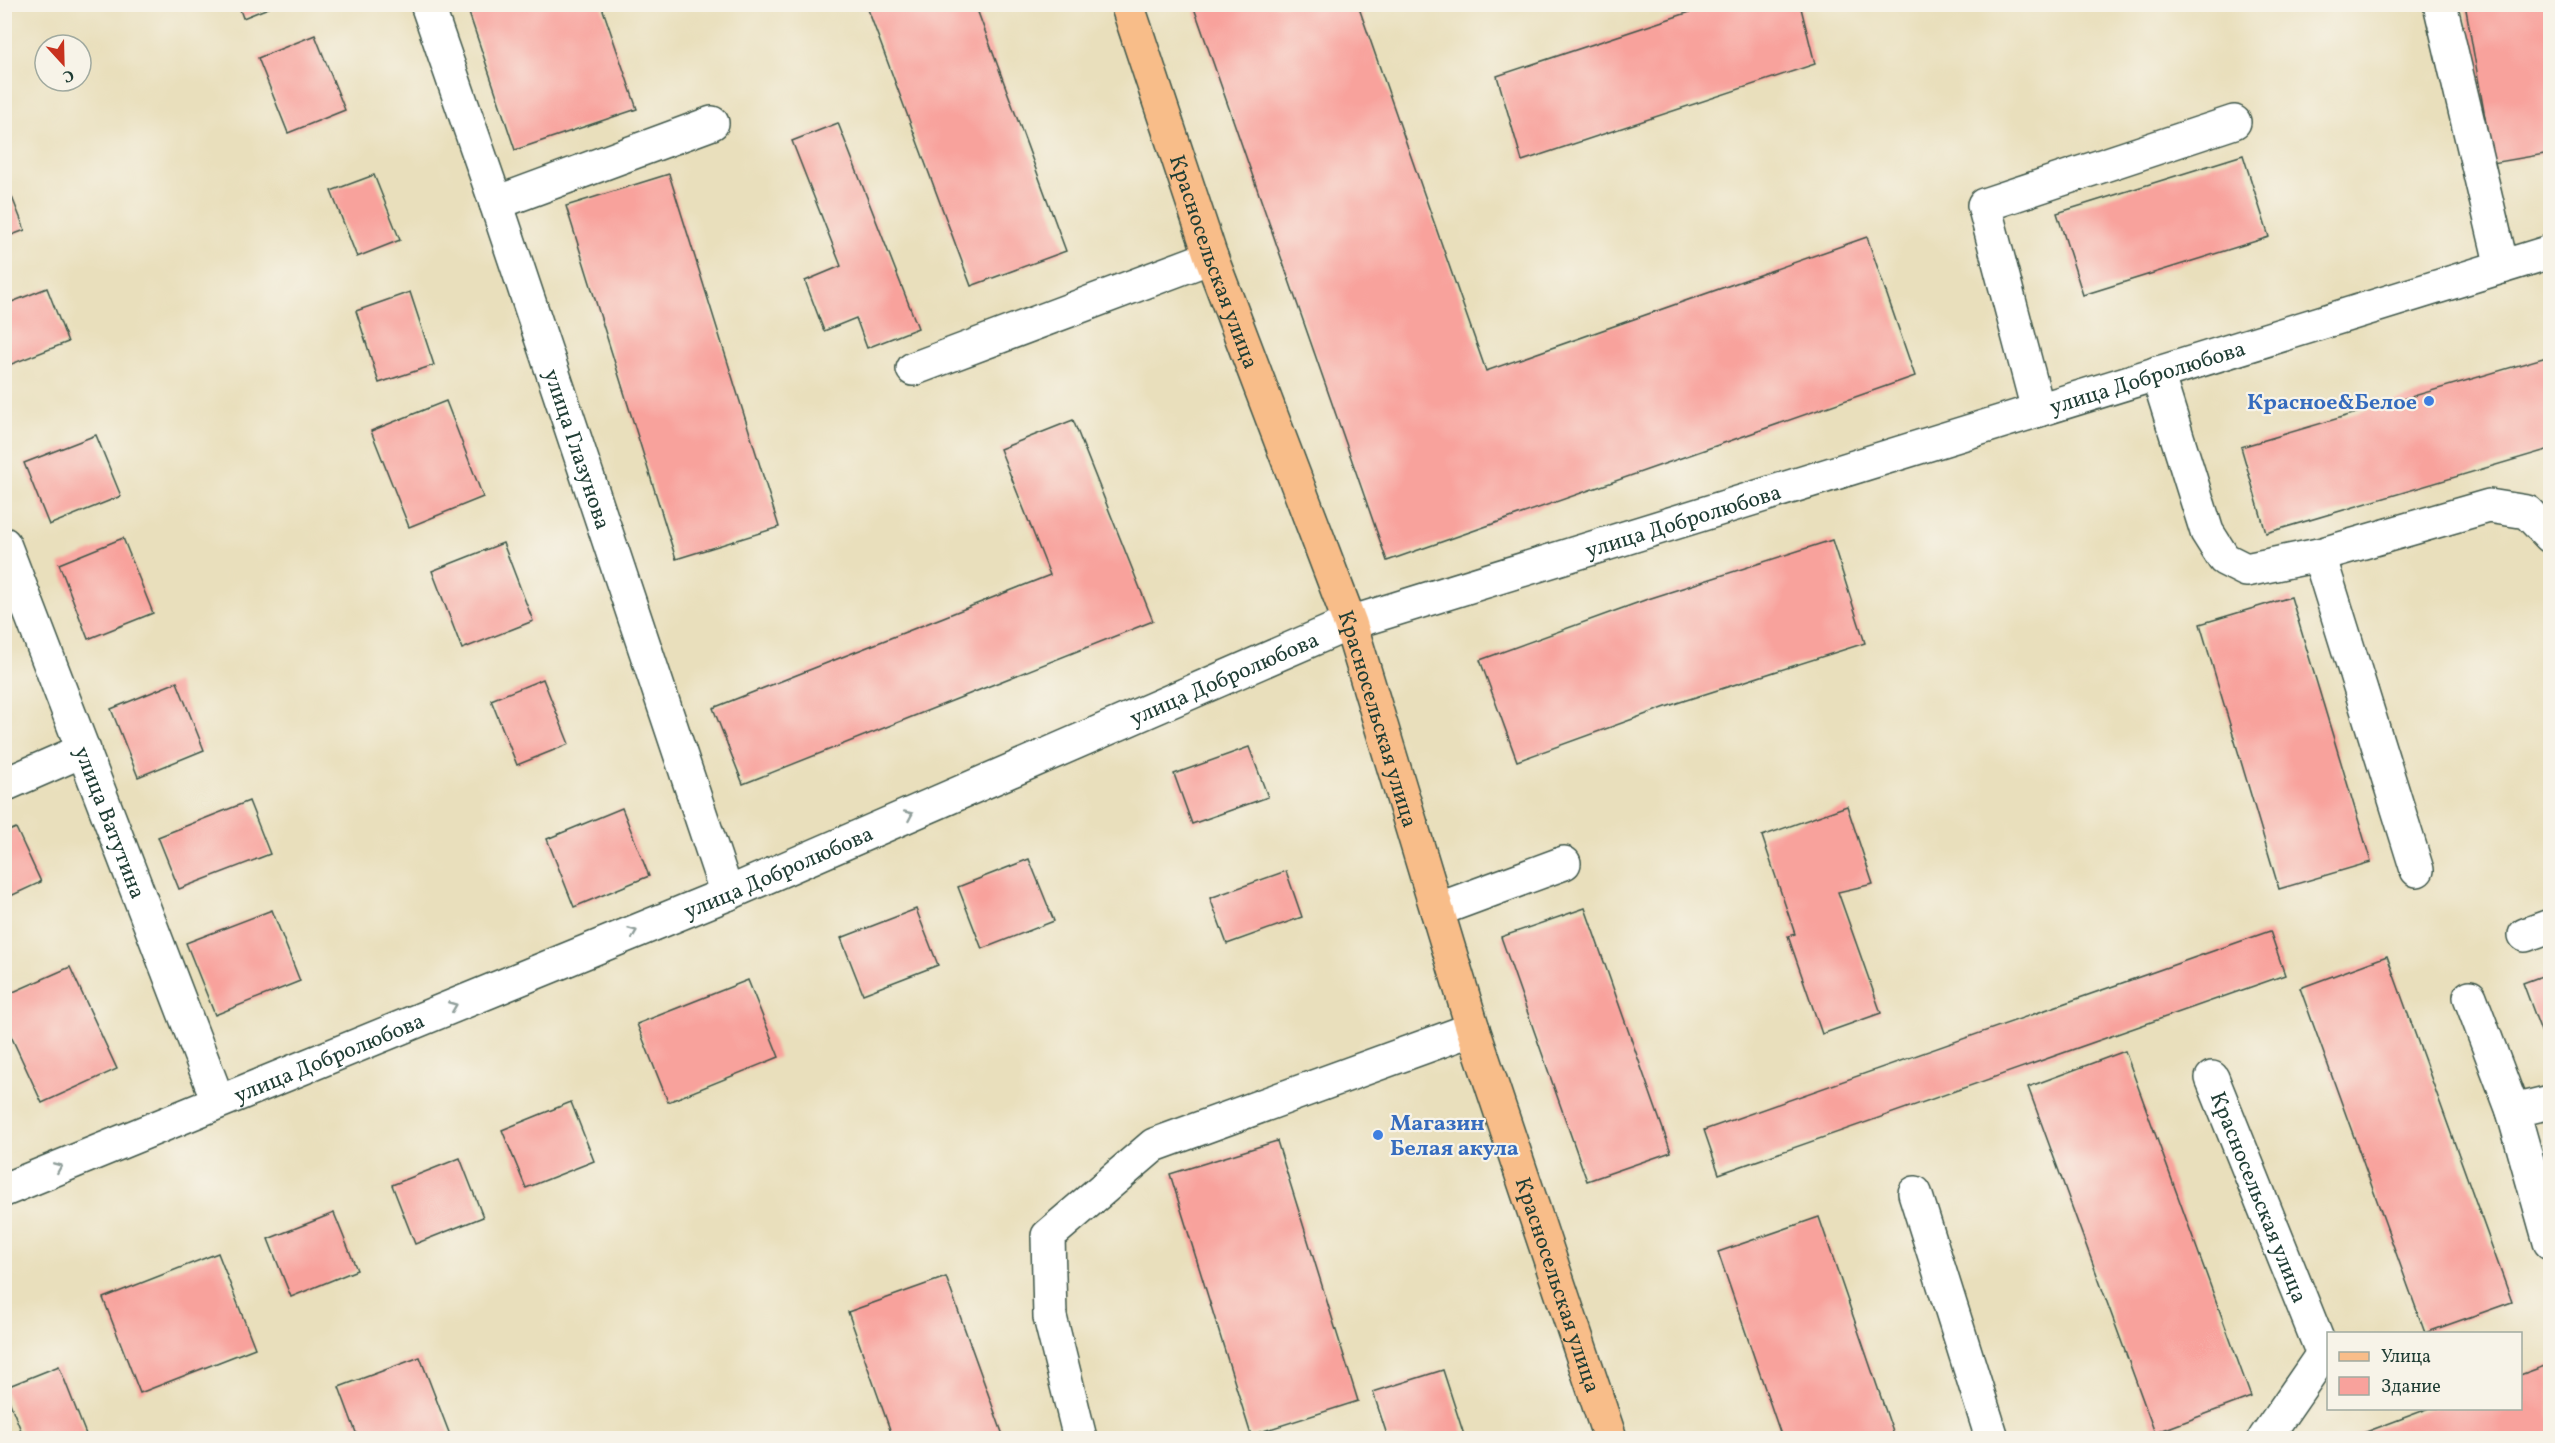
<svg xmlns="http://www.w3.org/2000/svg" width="2555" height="1443" font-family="Vollkorn,serif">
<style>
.building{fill:#f8a29c}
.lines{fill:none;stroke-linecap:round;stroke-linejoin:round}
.minor-casing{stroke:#3d5548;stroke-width:36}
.major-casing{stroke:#3d5548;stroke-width:36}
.minor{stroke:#fff;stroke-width:33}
.major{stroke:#f8bd89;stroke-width:33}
.oneway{stroke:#8f9e9a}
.shop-dot{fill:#3f7fe0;stroke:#f7f3e8;stroke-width:2}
.labels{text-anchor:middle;stroke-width:4.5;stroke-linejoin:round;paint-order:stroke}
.street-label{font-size:22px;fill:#1f3d34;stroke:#f7f3e8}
.shop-label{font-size:22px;font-weight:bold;fill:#366cbe;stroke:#f7f3e8;text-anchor:end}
</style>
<rect width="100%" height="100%" fill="#f7f3e8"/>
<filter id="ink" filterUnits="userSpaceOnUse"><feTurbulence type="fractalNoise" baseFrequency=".0167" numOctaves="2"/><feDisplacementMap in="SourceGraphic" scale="12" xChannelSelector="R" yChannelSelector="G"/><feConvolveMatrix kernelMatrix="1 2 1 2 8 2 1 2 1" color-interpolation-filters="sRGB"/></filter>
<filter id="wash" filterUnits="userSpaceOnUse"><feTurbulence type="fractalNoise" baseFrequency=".008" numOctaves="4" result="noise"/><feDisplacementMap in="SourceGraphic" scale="24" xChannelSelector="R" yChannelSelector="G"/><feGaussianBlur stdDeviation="1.35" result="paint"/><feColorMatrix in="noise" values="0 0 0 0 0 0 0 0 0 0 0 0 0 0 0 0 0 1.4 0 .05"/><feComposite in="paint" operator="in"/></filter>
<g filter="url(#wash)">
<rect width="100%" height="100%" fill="#e9dfbc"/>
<g id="blocks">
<!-- building -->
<g class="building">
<path d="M238,4H276V5L243,18Z"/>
<path d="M466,4H601L637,109L515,150Z"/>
<path d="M866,4H975L1066,251L971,286Z"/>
<path d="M1714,4H1800L1815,64L1522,161L1497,76Z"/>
<path d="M2465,4H2550V153L2493,163Z"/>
<path d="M1193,5H1358L1486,371L1867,237L1915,376L1387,561Z"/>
<path d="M315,35L345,110L288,133L258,58Z"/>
<path d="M838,123L918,328L867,348L856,318L824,331L805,281L841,266L792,141Z"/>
<path d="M2243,155L2269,237L2083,295L2057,213Z"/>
<path d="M669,174L779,527L676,559L566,206Z"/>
<path d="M374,175L400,240L357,257L331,191Z"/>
<path d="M10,192L25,230L4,238V194Z"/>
<path d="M47,288L68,342L4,367V305Z"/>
<path d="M410,292L434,365L379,383L356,311Z"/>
<path d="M2550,356V449L2266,533L2241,447Z"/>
<path d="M446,401L483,497L409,527L371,431Z"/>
<path d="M1073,420L1153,621L743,784L713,708L1050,575L1000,449Z"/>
<path d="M96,435L121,496L49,525L24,463Z"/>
<path d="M123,538L153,613L88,639L59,564Z"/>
<path d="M1832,540L1865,643L1677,703L1517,761L1480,660L1645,600Z"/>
<path d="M503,543L533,621L462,649L432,571Z"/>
<path d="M2291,597L2371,862L2279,889L2200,624Z"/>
<path d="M543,679L569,744L517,765L491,700Z"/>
<path d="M177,682L204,750L138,777L111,709Z"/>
<path d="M1249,747L1268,797L1192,824L1174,774Z"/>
<path d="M249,801L270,854L179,889L158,837Z"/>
<path d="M1847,806L1873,884L1838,892L1881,1013L1822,1034L1788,936L1795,934L1762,836Z"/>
<path d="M622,808L649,876L574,907L547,839Z"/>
<path d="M16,828L41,882L4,899V833Z"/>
<path d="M1029,859L1054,921L982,949L958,887Z"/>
<path d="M1286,871L1302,917L1227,944L1210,898Z"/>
<path d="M1585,908L1671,1152L1587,1181L1501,937Z"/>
<path d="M916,909L938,965L863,994L841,938Z"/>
<path d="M272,910L300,981L215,1015L186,943Z"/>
<path d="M2270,931L2285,975L1719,1174L1704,1130Z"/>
<path d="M2387,956L2512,1302L2425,1333L2300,988Z"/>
<path d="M70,967L117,1069L42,1103L4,1021V996Z"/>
<path d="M2550,973V1055L2523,983Z"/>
<path d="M748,980L779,1057L668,1102L637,1024Z"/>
<path d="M2125,1051L2251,1397L2155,1433L2028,1087Z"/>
<path d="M571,1102L594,1161L526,1188L502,1130Z"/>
<path d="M1277,1141L1358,1401L1251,1435L1170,1174Z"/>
<path d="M460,1158L483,1217L415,1244L392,1185Z"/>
<path d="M334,1213L357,1270L291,1297L268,1239Z"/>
<path d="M1819,1217L1895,1438H1782L1718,1252Z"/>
<path d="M218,1253L255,1348L140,1393L103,1298Z"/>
<path d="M946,1277L1004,1438H893L848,1312Z"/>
<path d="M420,1357L450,1435L442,1438H358L339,1387Z"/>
<path d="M2550,1364V1438H2350L2430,1408H2520V1375Z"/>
<path d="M59,1366L87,1437L24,1438L4,1388Z"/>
<path d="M1443,1370L1465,1438H1388L1373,1392Z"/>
</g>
</g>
</g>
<g filter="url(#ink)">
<use href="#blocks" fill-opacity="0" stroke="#3d5548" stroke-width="1.5"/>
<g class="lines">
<defs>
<g id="minor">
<path id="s1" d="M427,4L496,203L727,894"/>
<path d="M2440,4L2502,267"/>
<path d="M496,203L712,123"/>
<path d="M913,369L1211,257"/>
<path d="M2157,373L2207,532L2224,559L2246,570L2319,555L2489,506L2527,512L2550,536"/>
<path d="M2038,410L1984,205L2234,122"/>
<path id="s2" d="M4,544L218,1101"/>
<path d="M2319,555L2417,870"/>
<path d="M4,785L84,750"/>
<path d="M1437,910L1564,863"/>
<path d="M2525,935L2550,926"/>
<path d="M2470,997L2513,1111"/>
<path id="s3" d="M2212,1078L2323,1354L2265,1438"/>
<path d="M2550,1102L2513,1111L2550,1242"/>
<path id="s4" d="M4,1190L727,894L1350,623L2550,252"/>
<path d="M1915,1193L1992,1438"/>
<path d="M1080,1438L1050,1317L1048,1236L1154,1145L1473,1029"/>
</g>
<g id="major">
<path id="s5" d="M1127,4L1211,257L1350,623L1473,1029L1610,1438"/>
</g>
</defs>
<!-- minor casing -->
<use href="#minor" class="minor-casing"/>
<!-- major casing -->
<use href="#major" class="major-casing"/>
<!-- minor -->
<use href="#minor" class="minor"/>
<!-- major -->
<use href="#major" class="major"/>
</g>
<!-- one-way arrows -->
<defs><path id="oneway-chevron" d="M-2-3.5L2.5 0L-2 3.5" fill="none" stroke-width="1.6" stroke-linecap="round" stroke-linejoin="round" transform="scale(1.5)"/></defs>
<g class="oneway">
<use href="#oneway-chevron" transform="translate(909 815) rotate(-24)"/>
<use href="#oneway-chevron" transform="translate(633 932) rotate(-22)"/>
<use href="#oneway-chevron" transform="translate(453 1006) rotate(-22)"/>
<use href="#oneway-chevron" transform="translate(58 1167) rotate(-23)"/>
</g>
</g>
<!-- markers -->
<g class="shop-dot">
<circle cx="2429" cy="401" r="6"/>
<circle cx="1378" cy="1135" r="6"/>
</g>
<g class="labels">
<!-- street labels -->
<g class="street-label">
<text dy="8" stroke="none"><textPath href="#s5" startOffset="272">Красносельская улица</textPath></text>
<text dy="8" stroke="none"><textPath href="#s4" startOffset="2295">улица Добролюбова</textPath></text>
<text dy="8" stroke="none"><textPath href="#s1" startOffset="470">улица Глазунова</textPath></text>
<text dy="8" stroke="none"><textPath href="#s4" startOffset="1809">улица Добролюбова</textPath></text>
<text dy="8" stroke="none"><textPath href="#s4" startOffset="1323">улица Добролюбова</textPath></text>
<text dy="8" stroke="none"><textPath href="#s5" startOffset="758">Красносельская улица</textPath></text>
<text dy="8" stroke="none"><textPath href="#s2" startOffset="298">улица Ватутина</textPath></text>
<text dy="8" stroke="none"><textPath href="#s4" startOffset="837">улица Добролюбова</textPath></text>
<text dy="8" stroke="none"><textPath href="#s4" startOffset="351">улица Добролюбова</textPath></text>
<text dy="8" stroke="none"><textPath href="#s3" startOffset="128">Красносельская улица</textPath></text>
<text dy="8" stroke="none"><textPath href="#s5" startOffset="1352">Красносельская улица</textPath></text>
</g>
<!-- shop labels -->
<g class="shop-label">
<text x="2417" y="409">Красное&amp;Белое</text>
<text x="1390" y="1130" text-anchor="start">Магазин<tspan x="1390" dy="25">Белая акула</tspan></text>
</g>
</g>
<!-- margin -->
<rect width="2555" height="1443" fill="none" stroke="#f7f3e8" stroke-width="24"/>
<!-- legend -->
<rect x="2327" y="1332" width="195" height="78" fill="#f7f3e8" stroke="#a1aaa0" stroke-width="1.5"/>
<rect x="2339" y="1352" width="30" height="9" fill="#f8bd89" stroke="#a1aaa0" stroke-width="1.5"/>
<text x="2381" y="1362" font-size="18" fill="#1f3d34">Улица</text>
<rect x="2339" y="1377" width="30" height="18" fill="#f8a29c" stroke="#a1aaa0" stroke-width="1.5"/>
<text x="2381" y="1392" font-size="18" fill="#1f3d34">Здание</text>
<!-- north arrow -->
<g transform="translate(63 63) rotate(158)"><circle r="28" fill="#f7f3e8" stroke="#a1aaa0" stroke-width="1.5"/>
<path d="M0-4.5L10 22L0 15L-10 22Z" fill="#c8321e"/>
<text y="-9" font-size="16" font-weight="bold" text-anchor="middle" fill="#1f3d34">С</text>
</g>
</svg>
